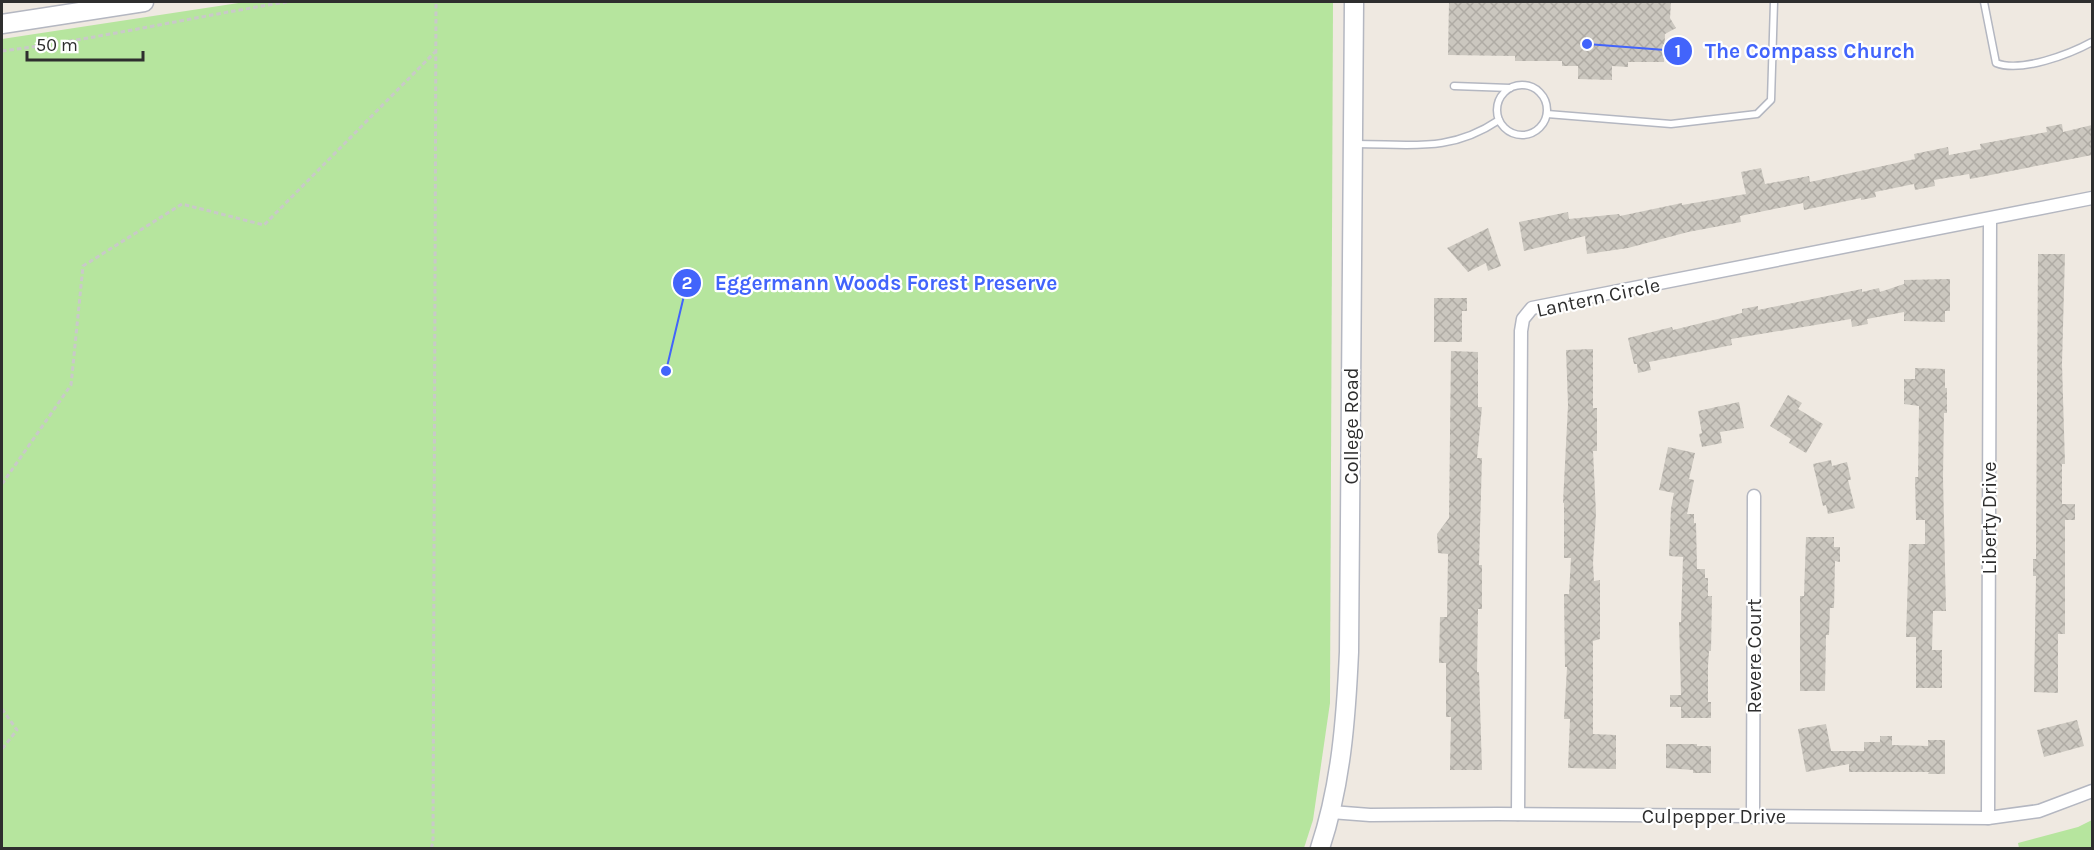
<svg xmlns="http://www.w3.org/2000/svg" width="2094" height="850" font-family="Karla,sans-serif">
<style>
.park{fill:#b6e59e}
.building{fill:url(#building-cross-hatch)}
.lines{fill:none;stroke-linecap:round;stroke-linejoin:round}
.service-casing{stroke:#b4b7c1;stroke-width:9}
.minor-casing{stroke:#b4b7c1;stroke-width:15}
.secondary-casing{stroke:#b4b7c1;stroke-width:21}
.path{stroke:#c9c9c9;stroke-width:3;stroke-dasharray:4.5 3;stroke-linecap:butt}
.service{stroke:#fff;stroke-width:6}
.minor{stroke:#fff;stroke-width:12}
.secondary{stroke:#fff;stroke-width:18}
.labels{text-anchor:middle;stroke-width:4.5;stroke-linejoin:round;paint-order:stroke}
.street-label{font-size:20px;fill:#2e2e2e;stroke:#fff}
.leader{fill:none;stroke:#4264fb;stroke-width:2}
.callout-dot{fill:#4264fb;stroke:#fff;stroke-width:2}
.mark-label{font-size:18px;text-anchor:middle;font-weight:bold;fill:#fff}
.callout-label{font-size:21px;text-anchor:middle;font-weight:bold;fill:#4264fb;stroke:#fff;stroke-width:4.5;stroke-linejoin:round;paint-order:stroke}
</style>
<defs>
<pattern id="building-cross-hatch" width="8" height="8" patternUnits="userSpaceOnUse" patternTransform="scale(1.5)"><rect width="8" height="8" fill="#cbc7bf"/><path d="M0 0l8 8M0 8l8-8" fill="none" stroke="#afaba4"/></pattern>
</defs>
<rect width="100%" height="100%" fill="#efe9e1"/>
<!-- park -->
<g class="park">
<path d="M245,2H1333L1330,703L1313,820L1304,848H2V39Z"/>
<path d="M2092,820V848H2019L2018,843L2078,827Z"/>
</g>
<!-- building -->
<g class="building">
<path d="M1449,2H1671L1670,18L1676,28L1665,34L1664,62H1628V67L1612,66V80L1578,79V66H1562V61H1515V56L1448,55Z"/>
<path d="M2062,124L2063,132L2092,125V155L1970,179L1969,174L1934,180L1935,186L1915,190L1914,184L1875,192L1876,197L1861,200V198L1804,210L1803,203L1740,216L1741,222L1688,232L1628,248L1587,254L1585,236L1524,251L1519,222L1568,212L1569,219L1619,214L1620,216L1682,203V205L1746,194L1741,172L1761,168L1765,184L1809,176L1810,182L1915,159L1914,154L1948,147L1949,155L1981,149L1980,144L2047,132L2046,127Z"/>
<path d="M1488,228L1501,266L1488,271L1486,263L1468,272L1447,248Z"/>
<path d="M2038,254H2065L2062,364L2065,464H2062V504H2075V520H2065V634H2058V693L2034,692L2036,576H2033V559H2036Z"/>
<path d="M1950,279V311H1945V322L1904,321V312L1867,319L1868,324L1852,327L1851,319L1731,339L1732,345L1649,362L1651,370L1638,373L1637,364H1634L1628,338L1672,327L1673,330L1742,313V309L1758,306V310L1862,289V292L1879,288L1880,292L1904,284V280Z"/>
<path d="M1434,298H1467V311H1462V342H1434Z"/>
<path d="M1593,349V408H1597V451H1593L1596,513L1593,563L1594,581L1600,580V639L1593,641V734L1616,735V769L1568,768L1570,719H1564L1567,667H1565L1564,594H1569L1571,558H1564V503H1563L1568,405L1566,350Z"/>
<path d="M1451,351L1478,352V407H1482L1477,458H1482L1479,565H1482V609H1478L1477,672H1479L1482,770H1450L1451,717H1446V663H1439L1440,617H1447L1448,554L1438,553L1437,534L1449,518Z"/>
<path d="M1915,368L1945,369V388H1947V413H1944L1943,477L1946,611H1933L1932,650H1942V688H1916V637H1906L1909,544H1925V520H1916L1915,477H1918L1919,406L1904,404V379H1915Z"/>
<path d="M1788,395L1802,403L1798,409L1823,424L1806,453L1789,443L1791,439L1770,426Z"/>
<path d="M1739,402L1744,428L1720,432L1722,443L1702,447L1699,434L1702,433L1698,411Z"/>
<path d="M1668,447L1695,453L1689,479L1694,480L1687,514H1694V523H1696L1697,569H1705V578H1708V596H1712L1711,651H1709L1708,666V702H1711V718H1681V707H1670V695H1681L1679,622H1681L1683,557L1669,556L1671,509L1674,493L1659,490Z"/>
<path d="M1831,460L1832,466L1847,462L1851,480H1848L1855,508L1828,514L1826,505L1823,506L1813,464Z"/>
<path d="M1806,537H1834V547H1840V562L1835,561L1834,608H1830L1829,635H1826L1825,691H1800V596H1804Z"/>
<path d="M2077,720L2084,746L2044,757L2037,730Z"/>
<path d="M1826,724L1831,751H1864V742H1880V736H1892V745L1928,746V740H1945V774H1928L1929,772H1849V764L1806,772L1798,729Z"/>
<path d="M1666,744H1697V746H1711V773H1693V770L1666,768Z"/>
</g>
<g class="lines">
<defs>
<g id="service">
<path d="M1984,2L1996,63C2021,73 2070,54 2092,42"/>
<circle cx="1522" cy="110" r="25"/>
<path d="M1454,86L1510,88"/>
<path d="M1547,114L1671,124L1757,114L1771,100L1774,2"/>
<path d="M1356,144C1411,144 1450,153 1499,120"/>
</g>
<g id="minor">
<path d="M1331,812L1370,815L1498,814L1988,818L2039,811L2092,791"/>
<path d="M1518,814L1521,331L1523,319L1532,308L2092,198"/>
<path d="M1753,817L1754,496"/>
<path d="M1988,818L1990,219"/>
</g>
<g id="secondary">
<path d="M2,24L144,2"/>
<path d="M1320,848C1341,785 1346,719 1349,652L1354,2"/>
</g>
</defs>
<!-- service casing -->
<use href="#service" class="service-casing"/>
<!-- minor casing -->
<use href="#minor" class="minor-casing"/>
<!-- secondary casing -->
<use href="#secondary" class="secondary-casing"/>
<!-- path -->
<g class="path">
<path d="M2,51C98,39 192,17 287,2"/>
<path d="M2,484L71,385L83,266L182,204L264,225L435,52"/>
<path d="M2,709L17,730L2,749"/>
<path d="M431,848L433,843L436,2"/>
</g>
<!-- service -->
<use href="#service" class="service"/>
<!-- minor -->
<use href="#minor" class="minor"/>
<!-- secondary -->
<use href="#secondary" class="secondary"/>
</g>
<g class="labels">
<!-- street labels -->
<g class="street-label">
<text transform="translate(1598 297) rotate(-12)" y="7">Lantern Circle</text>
<text transform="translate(1351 426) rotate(-90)" y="7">College Road</text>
<text transform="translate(1989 518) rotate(-90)" y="7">Liberty Drive</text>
<text transform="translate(1754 656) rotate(-90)" y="7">Revere Court</text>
<text x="1714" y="823">Culpepper Drive</text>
</g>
</g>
<!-- callouts -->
<path class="leader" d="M1587 44L1678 51M666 371L687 283"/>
<g class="callout-dot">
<circle cx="1587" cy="44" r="6"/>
<circle cx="666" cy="371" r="6"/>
<circle cx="1678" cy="51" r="15"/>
<circle cx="687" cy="283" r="15"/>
</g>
<g class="mark-label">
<text x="1678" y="57">1</text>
<text x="687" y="289">2</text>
</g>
<g class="callout-label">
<text x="1810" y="58">The Compass Church</text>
<text x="886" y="290">Eggermann Woods Forest Preserve</text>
</g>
<!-- border -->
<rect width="2094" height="850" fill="none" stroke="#2e2e2e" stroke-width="6"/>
<!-- scale -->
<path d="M27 51v9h116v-9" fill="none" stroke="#2e2e2e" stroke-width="3"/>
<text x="36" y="51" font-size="18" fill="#2e2e2e" stroke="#ffffff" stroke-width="4.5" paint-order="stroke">50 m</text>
</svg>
